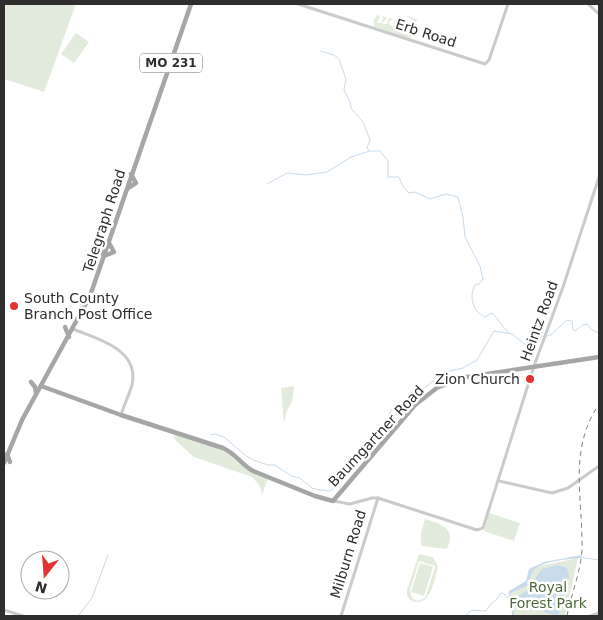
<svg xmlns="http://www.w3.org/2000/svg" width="603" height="620" font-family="'DejaVu Sans',sans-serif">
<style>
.green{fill:#e3ecdc;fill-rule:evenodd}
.water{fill:#c8dbeb}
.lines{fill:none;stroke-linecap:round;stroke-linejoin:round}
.stream{stroke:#c8dbeb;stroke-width:1}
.minor{stroke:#cbcbcb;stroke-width:3}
.major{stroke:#a6a6a6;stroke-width:4.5}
.rail{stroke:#838383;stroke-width:1;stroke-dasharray:5 4;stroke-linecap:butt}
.poi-dot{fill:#e43232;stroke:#fff;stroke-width:2}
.labels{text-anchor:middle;stroke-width:5;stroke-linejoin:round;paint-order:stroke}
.shield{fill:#fff;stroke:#6d6d6d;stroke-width:1}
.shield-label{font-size:12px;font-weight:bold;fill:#2e2e2e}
.street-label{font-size:14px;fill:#2e2e2e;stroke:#fff}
.poi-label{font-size:14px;fill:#2e2e2e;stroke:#fff;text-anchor:start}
.park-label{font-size:14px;fill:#4e6a3c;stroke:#fff}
</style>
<rect width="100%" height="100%" fill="#fff"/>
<!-- green -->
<g class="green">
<path d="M4,4H76L44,92L4,79Z"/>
<path d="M377,15L380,16L377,23H382L383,16L387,18L382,24H387L389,18L393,19L390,21L389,24L393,27L395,20L398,19V23L396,24L394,27L397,29L402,22V29L405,32L408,31L406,29L408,27L405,19L411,23L413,20L404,15L417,19L410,39L374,26V20Z"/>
<path d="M76,33L89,42L74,63L61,54Z"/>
<path d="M294,386L292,402L287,410L284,423L281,388Z"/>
<path d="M173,433L225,450L245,468L259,476L268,478L262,495L260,486L252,477L194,457L175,440Z"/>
<path d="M489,513L520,523L514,541L484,531Z"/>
<path d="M425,519C441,524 457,528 447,549L421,546V532Z"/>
<path d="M419,554L433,557L438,566C435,580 429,611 410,600L407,595V590ZM419,561L435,566V567L426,596C422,601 417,602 412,598L410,590Z"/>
<path d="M578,558L565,616H514V608L511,594L529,581L535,567Z"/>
<path d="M420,563L433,567L424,596L411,592Z"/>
</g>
<!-- water -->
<g class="water">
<path d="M581,555V558C570,559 541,561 534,570C531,574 530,580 528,585L513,592L511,594L514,608V616H512L511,603L508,599L509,591L526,581L529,569L544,562Z"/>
<path d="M558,565L567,568L569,576L560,612L557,616C554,616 524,604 520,601L519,596L532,587L537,575L542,569Z"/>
</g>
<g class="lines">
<!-- stream -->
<g class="stream">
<path d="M320,51L334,55L339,59L346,79L344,90L350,102L351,108L363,122L370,140L367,148L370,151"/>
<path d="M267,184L287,173L306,175L327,172L351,157L370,151H380L388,161V177H399L402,185L409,193L415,192L430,199L446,194L458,197L463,217L465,237L480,266L483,279L479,284L475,285C469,296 472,311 485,317L492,313C497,318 502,326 508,332"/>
<path d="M547,336L551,335L567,320L572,321L573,330L575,331L583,325L587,324L592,330L599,333"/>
<path d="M397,410H402L406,400L417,394L438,377L449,371L463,368L477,360L494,331L512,334L526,345L537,336H543"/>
<path d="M210,435L215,434L224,437L245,455L253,460L268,465H275L291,476L300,478L312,488L320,490L330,491L335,487L341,470L346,474C351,467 359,463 364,456L363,448L375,447L377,445L391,410L393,409"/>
<path d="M579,557L599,560"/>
<path d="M78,616L92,598L108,555"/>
<path d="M465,616L472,610L486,611L490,605L497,599L501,593H503L508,598"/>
</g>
<!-- minor -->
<g class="minor">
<path d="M298,4L485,64L489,60L508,4"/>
<path d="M588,4L599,14"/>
<path d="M73,329C97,339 140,349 132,385C129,395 124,405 121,415"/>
<path d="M499,481L552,493L568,488L599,466"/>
<path d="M334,501L350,504L372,498H378L477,530L483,528L534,366L563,287L599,177"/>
<path d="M4,610L23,616"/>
<path d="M341,616L378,498"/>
<path d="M590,616L599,613"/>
</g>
<!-- major -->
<g class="major">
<path d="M128,188L136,183L131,174"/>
<path d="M104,256L114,252L109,243"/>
<path d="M104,256L99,247L109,243"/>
<path d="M65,327L69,337"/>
<path d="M31,382L35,387L36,393"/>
<path d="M41,386L121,415L223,448C235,453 242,465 253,471L315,496L333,501L415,405L438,387L467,377L599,357"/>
<path d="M7,454L10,462"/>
<path d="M4,463L22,420L90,296L191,4"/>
</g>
<!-- rail -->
<path class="rail" d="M567,616C571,594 581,572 582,549C583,498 568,450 599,404"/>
</g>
<!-- markers -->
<g class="poi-dot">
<circle cx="14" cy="306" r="5"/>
<circle cx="530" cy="379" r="5"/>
</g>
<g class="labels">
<!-- shield labels -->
<rect class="shield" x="140" y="53.5" width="62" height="19" rx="4"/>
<g class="shield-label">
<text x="171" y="67">MO 231</text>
</g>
<!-- street labels -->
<g class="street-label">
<text transform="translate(426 33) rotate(18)" y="5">Erb Road</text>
<text transform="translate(104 221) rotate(-72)" y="5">Telegraph Road</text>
<text transform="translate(539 321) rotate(-70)" y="5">Heintz Road</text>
<text transform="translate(376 436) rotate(-47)" y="5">Baumgartner Road</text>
<text transform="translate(348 554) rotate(-73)" y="5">Milburn Road</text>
</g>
<!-- poi labels -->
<g class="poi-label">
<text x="24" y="303">South County<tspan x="24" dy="16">Branch Post Office</tspan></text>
<text x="520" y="384" text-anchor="end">Zion Church</text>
</g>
<!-- park labels -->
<g class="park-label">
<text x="548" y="592">Royal<tspan x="548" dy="16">Forest Park</tspan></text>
</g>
</g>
<!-- border -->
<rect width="603" height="620" fill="none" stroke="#2e2e2e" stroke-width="10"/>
<!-- north arrow -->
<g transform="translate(45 575) rotate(197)"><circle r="24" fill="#ffffff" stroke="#ababab"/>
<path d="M0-4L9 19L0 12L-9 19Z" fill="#e43232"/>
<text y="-8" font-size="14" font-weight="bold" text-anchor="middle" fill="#2e2e2e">N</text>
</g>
</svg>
